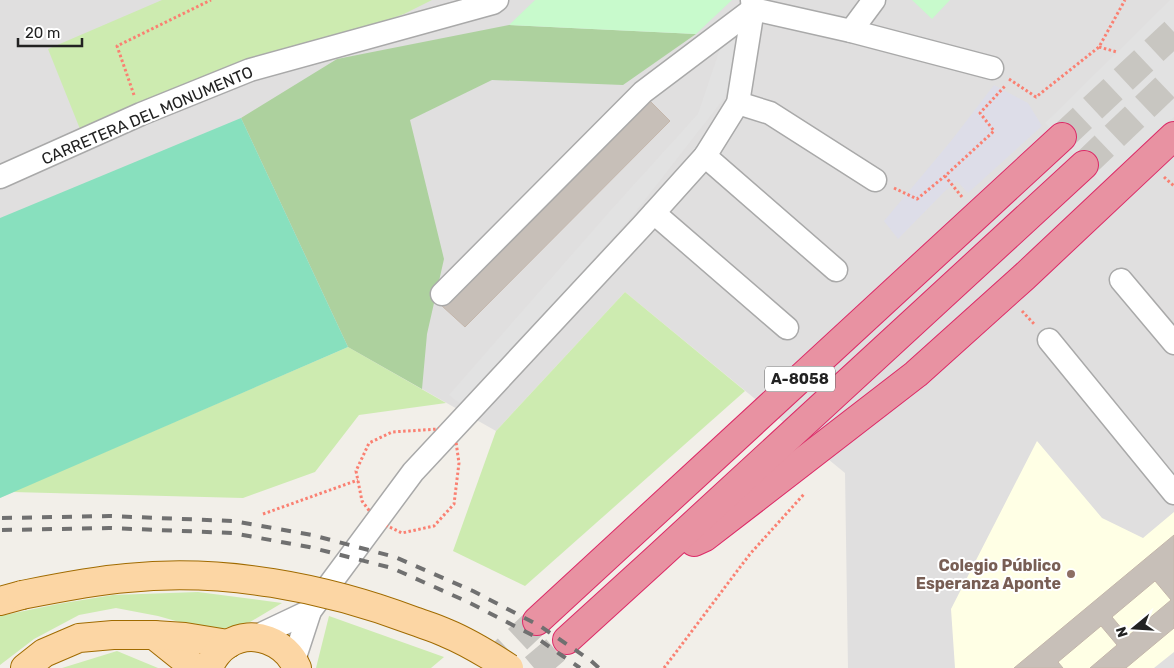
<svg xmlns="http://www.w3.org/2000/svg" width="1174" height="668" font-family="Rubik,sans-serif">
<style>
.residential{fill:#e0dfdf}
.education{fill:#ffffe5}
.grass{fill:#cdebb0}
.forest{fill:#add19e}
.park{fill:#c8facc}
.pitch{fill:#88e0be}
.parking{fill:#e2e2e2}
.plaza{fill:#dddde8}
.building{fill:#c7bfb8;stroke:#c4b6ab;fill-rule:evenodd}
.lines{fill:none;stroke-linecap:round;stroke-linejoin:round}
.highway-tunnel{stroke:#c8c6c1;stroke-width:28;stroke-dasharray:28 14;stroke-linecap:butt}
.minor-casing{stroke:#a9a9a9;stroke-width:25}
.major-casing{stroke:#a06b00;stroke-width:30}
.highway-casing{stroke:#dc2a67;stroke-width:30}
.path{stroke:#fa8072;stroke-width:3;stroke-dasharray:2.5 2.5;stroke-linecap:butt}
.minor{stroke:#fff;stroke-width:22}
.major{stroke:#fcd6a4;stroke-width:28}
.highway{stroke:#e892a2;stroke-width:28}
.rail{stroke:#707070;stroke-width:4;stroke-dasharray:10 10;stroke-linecap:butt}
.major-bridge-casing{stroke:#a06b00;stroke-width:30;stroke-linecap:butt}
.major-bridge{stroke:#fcd6a4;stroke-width:28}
.education-dot{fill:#8d6e63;stroke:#fff;stroke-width:2}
.labels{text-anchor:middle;stroke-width:4;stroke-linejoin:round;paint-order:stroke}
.shield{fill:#fff;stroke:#646464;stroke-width:1}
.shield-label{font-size:15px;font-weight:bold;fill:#222}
.street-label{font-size:16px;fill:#222;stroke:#fff}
.education-label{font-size:16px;font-weight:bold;fill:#785e54;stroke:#fff;text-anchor:end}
</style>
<rect width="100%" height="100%" fill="#f2efe9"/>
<!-- residential -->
<path class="residential" d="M0,0H1174V668H848L845,473L625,292L496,431L348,347L0,498Z"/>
<!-- education -->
<path class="education" d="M1037,441L1102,518L1143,538L1174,512V652L1154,668H955L951,609Z"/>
<!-- grass -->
<g class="grass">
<path d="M162,0H432L404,14L270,64L84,139L48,49Z"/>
<path d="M625,292L745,391L525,586L453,551L496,431Z"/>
<path d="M348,347L446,403L359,415L315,472L243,498L12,492Z"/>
<path d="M198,592L282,603L250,622L221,629L190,625L158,616L116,608L79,615L34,639L0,665V616L58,604L113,595Z"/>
<path d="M329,616L444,657L431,668H316Z"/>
<path d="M117,651L158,668H62Z"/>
</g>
<!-- forest -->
<path class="forest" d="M509,25L696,34L623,85L492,80L410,120L444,259L427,334L422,389L348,347L241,118L337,59Z"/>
<!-- park -->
<g class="park">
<path d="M535,0H732L696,34L509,25Z"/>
<path d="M912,0H950L932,19Z"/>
</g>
<!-- pitch -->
<path class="pitch" d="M241,118L348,347L0,498V218Z"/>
<!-- parking -->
<g class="parking">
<path d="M1170,0H1174V117L1103,185L1045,123Z"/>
<path d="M738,39L725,97L633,215L462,405L449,395L611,210L698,114L722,43Z"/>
</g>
<!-- plaza -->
<path class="plaza" d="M994,85L1028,103L1042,126L968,193L957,181L944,192L898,239L884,221L951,141Z"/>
<!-- building -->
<g class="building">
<path d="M645,96L670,121L465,327L442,306Z"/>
<path d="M1174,535V628L1126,668H1090L1117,645L1101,626L1058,662L1063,668H1014ZM1155,581L1171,600L1128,636L1112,617Z"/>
</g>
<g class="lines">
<!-- highway-tunnel -->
<g class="highway-tunnel">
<path d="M1062,137L1174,32"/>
<path d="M1084,165L1174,79"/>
<path d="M487,668L537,621"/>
<path d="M534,668L567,640"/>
</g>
<defs>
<g id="minor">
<path d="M851,31L874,0"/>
<path d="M738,103L770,113L875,180"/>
<path d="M705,156L836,270"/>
<path d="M0,177L141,114L250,70L493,3L497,0"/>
<path d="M654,213L787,328"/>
<path d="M1121,280L1174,343"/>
<path d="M442,294L643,92L753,9L851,31L992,68"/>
<path d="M1049,340L1174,493"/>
<path d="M255,637L310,611"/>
<path d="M294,660L310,611L413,472L642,226L705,156L738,103L753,9L752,0"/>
</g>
<g id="major">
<path d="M0,601L22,595"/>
<path d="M154,635L195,668"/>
<path d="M25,668L44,653L79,638L113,635H154L185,637L228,644"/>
<path d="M208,668C213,659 218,650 228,644C253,628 286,642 297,668"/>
</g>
<g id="highway">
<path d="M694,542L705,537L916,374L1024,277L1174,136"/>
<path d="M537,621L1062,137"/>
<path d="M567,640L656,559L1084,165"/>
</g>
</defs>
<!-- minor casing -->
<use href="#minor" class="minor-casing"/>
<!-- major casing -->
<use href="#major" class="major-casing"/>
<!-- highway casing -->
<use href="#highway" class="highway-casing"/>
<!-- path -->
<g class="path">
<path d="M1099,47L1117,52"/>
<path d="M1009,79L1036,97L1099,47L1125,0"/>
<path d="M134,95L117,46L211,0"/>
<path d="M1164,177L1174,186"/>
<path d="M894,188L917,199L945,176"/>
<path d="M962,197L945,176L994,131L980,113L1005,86"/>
<path d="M1022,311L1035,325"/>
<path d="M454,428L459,463L454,504L434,526L402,533L377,521L362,501L356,471L369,443L392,432Z"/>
<path d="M263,514L358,480"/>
<path d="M664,668L750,554L805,493"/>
</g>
<!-- minor -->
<use href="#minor" class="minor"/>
<!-- major -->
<use href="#major" class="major"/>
<!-- highway -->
<use href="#highway" class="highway"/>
<!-- rail -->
<g class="rail">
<path d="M2,518L109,516L233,521L312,535L395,557L473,591L540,626L590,660L599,668"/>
<path d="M2,530L109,528L232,533L309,547L392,568L468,602L534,636L580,668"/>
</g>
<defs>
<path id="major-bridge" d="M22,595C57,588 91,581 127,578C223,568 324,587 414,621C425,625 436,628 446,633C468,642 489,655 509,668"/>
</defs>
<!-- major-bridge casing -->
<use href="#major-bridge" class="major-bridge-casing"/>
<!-- major-bridge -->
<use href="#major-bridge" class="major-bridge"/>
</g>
<!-- markers -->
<circle class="education-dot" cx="1071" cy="574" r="5"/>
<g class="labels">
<!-- shield labels -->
<rect class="shield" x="765" y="366.5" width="70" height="25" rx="4"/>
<g class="shield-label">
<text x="800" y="384">A-8058</text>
</g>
<!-- street labels -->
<g class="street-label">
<text transform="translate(147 115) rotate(-23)" y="6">CARRETERA DEL MONUMENTO</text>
</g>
<!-- education labels -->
<g class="education-label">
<text x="1061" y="571">Colegio Público<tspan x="1061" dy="18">Esperanza Aponte</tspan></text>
</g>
</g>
<!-- north arrow -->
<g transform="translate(1134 628) rotate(252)" stroke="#ffffff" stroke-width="4" paint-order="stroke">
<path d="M0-4L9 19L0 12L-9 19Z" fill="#222222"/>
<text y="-8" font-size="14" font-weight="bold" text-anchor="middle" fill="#222222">N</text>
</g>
<!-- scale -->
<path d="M18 38v8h64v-8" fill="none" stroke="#222222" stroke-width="2.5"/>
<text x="25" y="38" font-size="15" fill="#222222" stroke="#ffffff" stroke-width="4" paint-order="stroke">20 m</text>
</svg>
